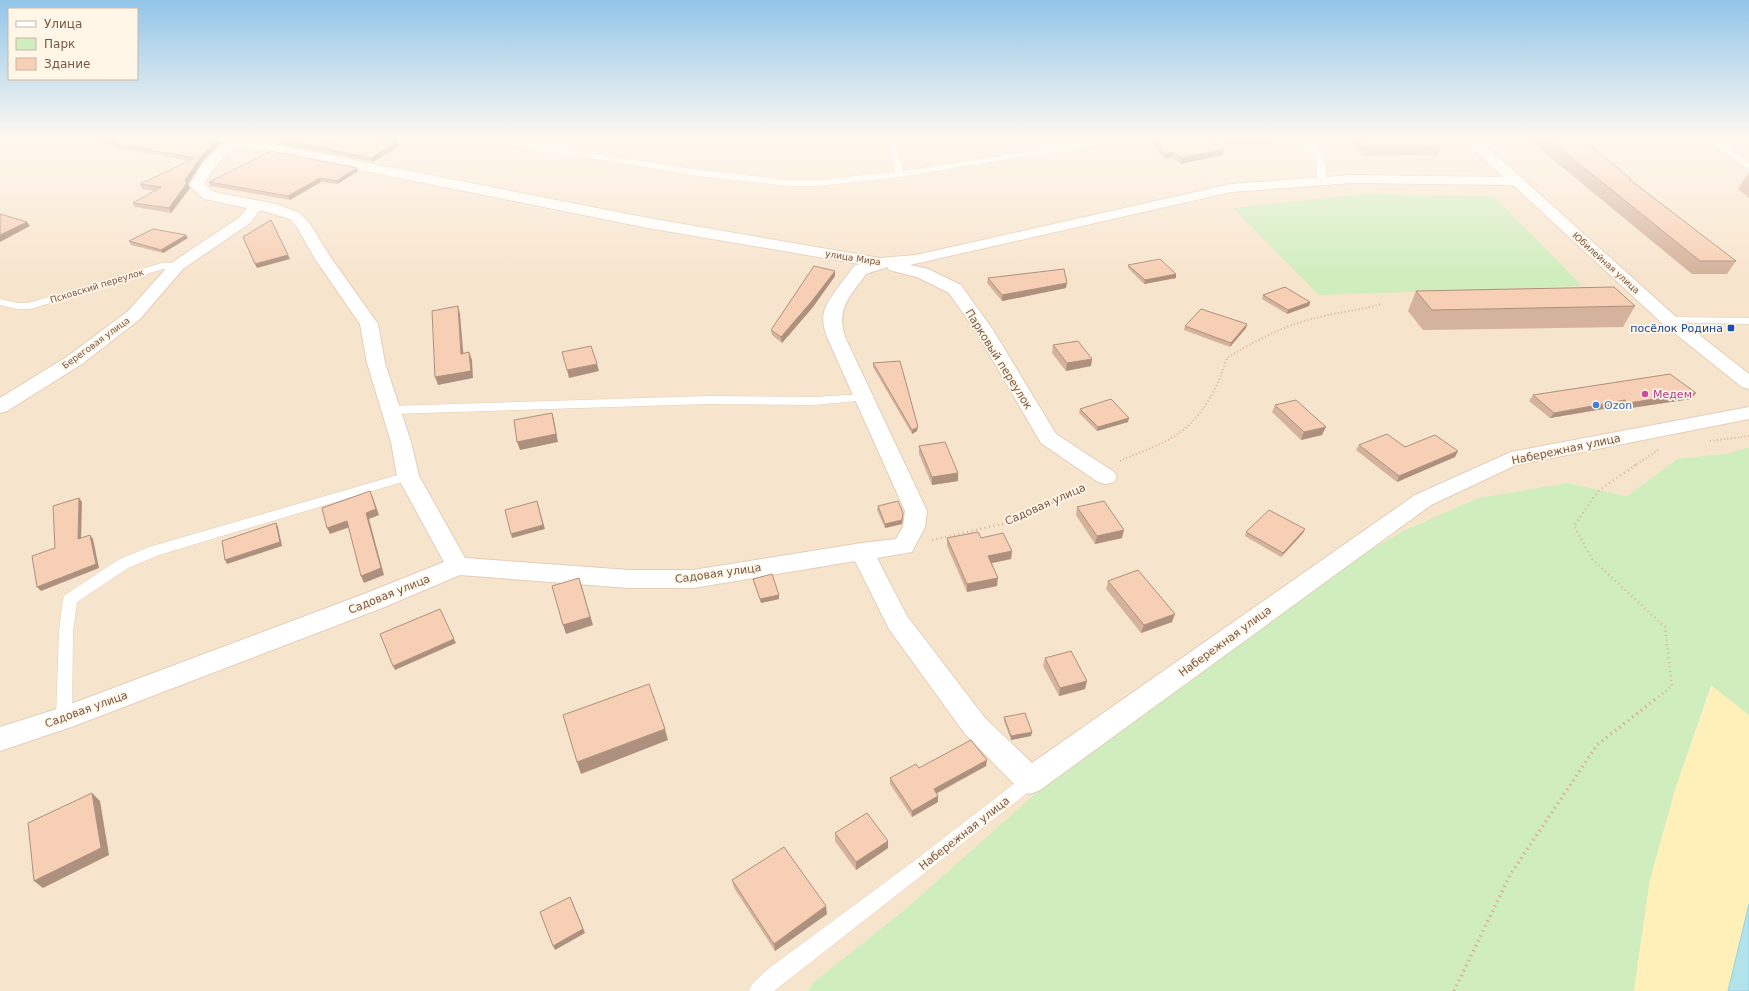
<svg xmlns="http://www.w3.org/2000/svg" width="1749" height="991" font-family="'DejaVu Sans',sans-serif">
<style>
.residential{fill:#f7e4cd}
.green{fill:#d0edbd}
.sand{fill:#ffefb9}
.water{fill:#b2e2ea;stroke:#97d2dc}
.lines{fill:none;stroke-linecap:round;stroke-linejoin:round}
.lane-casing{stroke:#e3ceba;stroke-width:1}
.street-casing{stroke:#e3ceba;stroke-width:2}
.path-far2{stroke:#dbb297;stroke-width:2;stroke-dasharray:1 2.5;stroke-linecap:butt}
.path-far1{stroke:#dbb297;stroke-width:2.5;stroke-dasharray:1 3.5;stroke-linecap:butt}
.path{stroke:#dbb297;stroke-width:3.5;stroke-dasharray:1.5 4;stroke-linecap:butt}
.lane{fill:#fff;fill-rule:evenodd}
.street{fill:#fff;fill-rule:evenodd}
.wall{fill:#d4b29b}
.shaded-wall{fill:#ad917e}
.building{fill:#f7cfb4;stroke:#ad917e}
.transit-dot{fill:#1a4fb4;stroke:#fff6e8;stroke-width:1.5}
.hotel-dot{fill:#d1479c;stroke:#fff6e8;stroke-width:1.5}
.shop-dot{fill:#3f7fe0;stroke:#fff6e8;stroke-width:1.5}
.labels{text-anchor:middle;stroke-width:3.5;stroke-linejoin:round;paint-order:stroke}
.far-street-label{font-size:9px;fill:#775744;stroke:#fff6e8}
.transit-label{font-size:11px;fill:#164399;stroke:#fff6e8;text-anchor:end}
.street-label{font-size:11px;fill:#775744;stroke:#fff6e8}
.hotel-label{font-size:11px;fill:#b23c85;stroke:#fff6e8;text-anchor:start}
.shop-label{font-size:11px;fill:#366cbe;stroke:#fff6e8;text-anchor:start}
</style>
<rect width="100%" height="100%" fill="#fff2df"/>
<!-- residential -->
<path class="residential" d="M0,137H1732L1749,148V447L1730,453L1677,459L1627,496L1567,483L1478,498L1403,531L1348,563L908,907L814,982L808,991H0Z"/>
<!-- green -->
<g class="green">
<path d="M1363,194L1494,196L1582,286L1319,295L1233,208Z"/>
<path d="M1749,447V715L1711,686L1676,787L1650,880L1634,991H808L814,982L908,907L1061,771L1348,563L1403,531L1478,498L1567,483L1627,496L1677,459L1730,453Z"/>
</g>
<!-- sand -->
<path class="sand" d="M1712,686L1749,715V904L1728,991H1634L1650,880L1676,787Z"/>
<!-- water -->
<path class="water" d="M1749,904V991H1728Z"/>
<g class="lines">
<defs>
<g id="lane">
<path d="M471,137H488L699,170L788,180H818L895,172L888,137H896L903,171L1121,137H1138L1134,139L900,177L818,186H788L699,176L475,139Z"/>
<path d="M1302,137H1310C1319,150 1332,166 1324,183H1318L1317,181V162Z"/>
<path d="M1702,137H1711L1749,163V169Z"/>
<path d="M162,263H177L182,266L177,269H163L30,309H17L0,305V299L17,303H29Z"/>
<path d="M1669,317L1749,318V324L1665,322L1664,320L1665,318Z"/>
<path d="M863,394L867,396L869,398L867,400L814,405L708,404L390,414L386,413L384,410L386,407L390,406L708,396L814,397Z"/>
<path d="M408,472L412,473L414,476L412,479L159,555L128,568L77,602L73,631L72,718L70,723L64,725L58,723L56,718L59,631L63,599L65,595L118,560L149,547Z"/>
<path d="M1030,773L1036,776L1039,781L1036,786L774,991H749L752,984L768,969L914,861L1024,776Z"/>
</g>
<path id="street" d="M210,137H236L648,218L880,258L916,255L1231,184L1352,175L1503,177L1461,137H1476L1675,316L1749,374V389L1742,387L1663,324L1513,185L1352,183L1231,192L910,265L928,269L961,285L993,330L1056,434L1114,472L1117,477L1114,482L1106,484L1098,482L1041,443L975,330L949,293L917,277L889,270L887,267L866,274C850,297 836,307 845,337L927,511L925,527L912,552L877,558L907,616L985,718L1032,763L1415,495L1511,452L1749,407V419L1516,465L1431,505L1040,790L1030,794L1020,790L965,734L889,629L855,561L693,588H629L460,575L382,608L74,726L0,751V727L60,708L364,594L444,562L397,476L391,442L367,363L360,324L315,259L298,229L290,219L260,210L250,223L183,269L140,319L82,364L7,411L0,413V398L68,356L128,311L171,263L240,217L247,208L204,199L189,185L203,163L223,142L211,140ZM236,145L648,228L860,264L854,266C846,278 828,298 824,312C822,321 824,329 827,337L905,511L903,527L896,539L862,543L693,570H629L465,558L419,476L411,442L385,363L378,324L331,258L310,224L300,213L276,204L214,192L204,184L214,168Z"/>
</defs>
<!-- lane casing -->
<use href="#lane" class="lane-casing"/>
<!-- street casing -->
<use href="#street" class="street-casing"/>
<!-- path-far2 -->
<g class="path-far2">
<path d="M1710,441L1749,436"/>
<path d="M1120,461C1137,453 1157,447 1173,437C1202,419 1217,390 1227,358C1256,340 1287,324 1320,317C1340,312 1361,310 1381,304"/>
<path d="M1634,466L1658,450"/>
</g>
<!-- path-far1 -->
<g class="path-far1">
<path d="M1636,465L1598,491L1574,526L1592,559L1665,627L1672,686L1657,698"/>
<path d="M932,540L1011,522L1085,487"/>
</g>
<!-- path -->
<path class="path" d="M1454,991L1510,875L1597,745L1658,697"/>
<!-- lane -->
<use href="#lane" class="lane"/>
<!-- street -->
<use href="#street" class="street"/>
</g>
<!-- wall -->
<g class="wall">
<path d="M102,137H209L220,143L202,162L188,184L190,188L171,213L135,207L133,203L154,191L142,189L140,184L189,161L117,148L116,146L100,143L97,139Z"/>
<path d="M266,137H363L398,147L373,162L284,145Z"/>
<path d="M1148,137H1204L1223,155L1181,164L1172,157L1164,159L1148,138Z"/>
<path d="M1219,137H1272L1274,139L1272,144L1225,145Z"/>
<path d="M1346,137H1430L1441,147L1438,155L1364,156Z"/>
<path d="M1529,137H1580L1631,179L1630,180L1736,261L1727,274H1692L1528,139Z"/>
<path d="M358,171L337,184L321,182L290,200L210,186L209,182Z"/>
<path d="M1749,172V198L1738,189Z"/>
<path d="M188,238L163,253L131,245L129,241Z"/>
<path d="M1128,265L1176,278L1144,284L1128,268Z"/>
<path d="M835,271V276L813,307L782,343L772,335L771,330Z"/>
<path d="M988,278L1066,288L1002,301L987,283Z"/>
<path d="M1416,291L1635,306L1623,327L1423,330L1408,311Z"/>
<path d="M1263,295L1310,302L1309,306L1287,314L1262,299Z"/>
<path d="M1247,324L1246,328L1230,347L1184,330L1185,326Z"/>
<path d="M1053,345L1092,359L1091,366L1066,371L1052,353Z"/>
<path d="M873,363L917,431L912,434L873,367Z"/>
<path d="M1696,393L1691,399L1624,409L1621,406L1550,418L1529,401L1533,395Z"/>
<path d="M1275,405L1322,435L1301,440L1272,412Z"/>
<path d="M1080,409L1128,422L1097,431L1079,413Z"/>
<path d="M1359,445L1405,447L1455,457L1397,482L1356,450Z"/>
<path d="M919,446L958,481L932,485L919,454Z"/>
<path d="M878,506L903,517L902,524L885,528L877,510Z"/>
<path d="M1077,507L1122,538L1095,544L1076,515Z"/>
<path d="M1246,532L1303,533L1281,557L1245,536Z"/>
<path d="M947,538H981L1012,551L1011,559L992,563L997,586L967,592L947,546Z"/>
<path d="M753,579L779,595V599L761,603L754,583Z"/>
<path d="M1108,581L1172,622L1141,633L1106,589Z"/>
<path d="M1045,658L1085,689L1059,696L1043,666Z"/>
<path d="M1004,717L1032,732L1031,736L1011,740L1004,721Z"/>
<path d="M986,766L936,794L938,796V802L912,817L890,784V778L919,768Z"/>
<path d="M835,833L888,848L856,870L835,841Z"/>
<path d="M732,880L827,914L775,951L734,888Z"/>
</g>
<!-- shaded-wall -->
<g class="shaded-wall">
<path d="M218,139L220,143L202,162L188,184L190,188L171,213L169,208L185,180L200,158Z"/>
<path d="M397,142L398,147L373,162L371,158Z"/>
<path d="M1224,149L1223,155L1181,164L1182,158Z"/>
<path d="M1173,152L1172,157L1164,159L1165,154Z"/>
<path d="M357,168L358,171L337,184L336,181Z"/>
<path d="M320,178L321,182L290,200L288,196Z"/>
<path d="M27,222L30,226L0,242V235Z"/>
<path d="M186,235L188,238L163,253L161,250Z"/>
<path d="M288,255L290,259L257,268L255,264Z"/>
<path d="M835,271V276L813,307L782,343L781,337Z"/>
<path d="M1176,274V278L1144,284L1145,280Z"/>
<path d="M1067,283L1066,288L1002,301V295Z"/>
<path d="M1310,302L1309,306L1287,314L1288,310Z"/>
<path d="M458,306L460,314L464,361L461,354Z"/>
<path d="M1247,324L1246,328L1230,347L1231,343Z"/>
<path d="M469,352L472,360L473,378L438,385L435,377Z"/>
<path d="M1092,359L1091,366L1066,371L1067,363Z"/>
<path d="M597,364L599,371L569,378L567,370Z"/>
<path d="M1696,393L1691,399L1624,409L1628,403Z"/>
<path d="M1625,400L1621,406L1550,418L1554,413Z"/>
<path d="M552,413L554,420L558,442L520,450L517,442Z"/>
<path d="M1129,418L1128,422L1097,431L1098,427Z"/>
<path d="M918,427L917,431L912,434V430Z"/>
<path d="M1326,427L1322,435L1301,440L1304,432Z"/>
<path d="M1458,451L1455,457L1397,482L1399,476Z"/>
<path d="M958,473V481L932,485V477Z"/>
<path d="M370,491L373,498L379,515L369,519L384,575L364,583L361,576L366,513Z"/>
<path d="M79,498L82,502L81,543L78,539Z"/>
<path d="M537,501L545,529L512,538L511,534Z"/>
<path d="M903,513L902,524L885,528V524Z"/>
<path d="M347,521L350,527L330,534L327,528Z"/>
<path d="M276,523L278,527L282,546L227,564L225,560Z"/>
<path d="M1305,529L1303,533L1281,557L1283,553Z"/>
<path d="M1124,530L1122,538L1095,544L1097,536Z"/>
<path d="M90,535L93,539L99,568L41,591L37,587Z"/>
<path d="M1012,551L1011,559L987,564L988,556Z"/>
<path d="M579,578L593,625L566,634L563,625Z"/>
<path d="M998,578L997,586L967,592V584Z"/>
<path d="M779,595V599L761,603L760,599Z"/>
<path d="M1175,614L1172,622L1141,633L1144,625Z"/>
<path d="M454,639L456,643L395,670L393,666Z"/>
<path d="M1087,681L1085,689L1059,696L1060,688Z"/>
<path d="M665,729L668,740L581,774L577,762Z"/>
<path d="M1032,732L1031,736L1011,740V736Z"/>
<path d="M987,760L986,766L933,795L934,789Z"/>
<path d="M92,793L100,801L109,855L43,888L34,881Z"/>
<path d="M938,796V802L912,817V811Z"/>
<path d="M888,841V848L856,870V862Z"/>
<path d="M572,901L585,933L555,950L553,946Z"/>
<path d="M826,906L827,914L775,951L774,944Z"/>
</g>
<!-- building -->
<g class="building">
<path d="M102,137H209L218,139L200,158L185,180L187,183L169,208L133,203L161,187L140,184L195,158L115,144L117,142L97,139Z"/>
<path d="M274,137H363L397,142L371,158L283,140Z"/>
<path d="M1152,137H1204L1224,149L1182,158L1173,152L1165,154Z"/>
<path d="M1224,137H1272L1274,139L1226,140Z"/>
<path d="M1356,137H1430L1441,147L1367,148Z"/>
<path d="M1546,137H1580L1631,179H1629L1736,261H1700Z"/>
<path d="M271,151L357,168L336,181L320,178L288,196L209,182Z"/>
<path d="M0,214L27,222L0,235Z"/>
<path d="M271,220L288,255L255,264L243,237Z"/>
<path d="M153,229L186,235L161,250L129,241Z"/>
<path d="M1160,259L1176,274L1145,280L1128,265Z"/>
<path d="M814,266L835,271L812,301L781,337L771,330Z"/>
<path d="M1064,269L1067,283L1002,295L988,278Z"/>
<path d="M1285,287L1310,302L1288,310L1263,295Z"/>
<path d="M1614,287L1635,306L1432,310L1416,291Z"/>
<path d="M458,306L461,354L469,352L471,371L435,377L432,311Z"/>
<path d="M1201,309L1247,324L1231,343L1185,326Z"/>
<path d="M1078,341L1092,359L1067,363L1053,345Z"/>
<path d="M591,346L597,364L567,370L562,352Z"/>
<path d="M900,361L918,427L912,430L873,363Z"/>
<path d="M1670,374L1696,393L1628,403L1625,400L1554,413L1533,395Z"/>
<path d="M1111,399L1129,418L1098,427L1080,409Z"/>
<path d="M1296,400L1326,427L1304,432L1275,405Z"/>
<path d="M552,413L556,434L517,442L514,420Z"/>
<path d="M1387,434L1405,447L1435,435L1458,451L1399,476L1359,445Z"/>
<path d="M945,442L958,473L932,477L919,446Z"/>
<path d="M370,491L376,509L366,513L381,568L361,576L347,521L327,528L322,508Z"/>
<path d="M79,498L78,539L90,535L96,564L37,587L32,556L55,548L53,506Z"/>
<path d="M537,501L543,525L511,534L505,510Z"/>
<path d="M898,501L903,513L902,520L885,524L878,506Z"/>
<path d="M1104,501L1124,530L1097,536L1077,507Z"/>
<path d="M1269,510L1305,529L1283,553L1246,532Z"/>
<path d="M276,523L280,542L225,560L222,541Z"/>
<path d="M978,532L981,538L1003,533L1012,551L988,556L998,578L967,584L947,538Z"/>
<path d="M1138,570L1175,614L1144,625L1108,581Z"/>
<path d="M772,574L779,595L760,599L753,579Z"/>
<path d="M579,578L590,617L563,625L552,586Z"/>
<path d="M440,609L454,639L393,666L380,634Z"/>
<path d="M1071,651L1087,681L1060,688L1045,658Z"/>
<path d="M649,684L665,729L577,762L563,715Z"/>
<path d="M1025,713L1032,732L1011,736L1004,717Z"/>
<path d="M971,740L987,760L934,789L938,796L912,811L890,778L916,764L919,768Z"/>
<path d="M92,793L101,848L34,881L28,823Z"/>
<path d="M867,813L888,841L856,862L835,833Z"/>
<path d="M784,847L826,906L774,944L732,880Z"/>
<path d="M570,897L583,929L553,946L540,912Z"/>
</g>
<!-- sky -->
<linearGradient id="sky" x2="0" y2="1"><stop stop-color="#92c6e9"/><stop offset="0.5" stop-color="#fff9f1"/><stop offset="1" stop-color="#fff9f1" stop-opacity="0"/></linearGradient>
<rect width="1749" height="275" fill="url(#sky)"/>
<!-- markers -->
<rect class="transit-dot" x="1727" y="324" width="8" height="8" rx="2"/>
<circle class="hotel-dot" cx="1645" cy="394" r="4"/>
<circle class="shop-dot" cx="1596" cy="405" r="4"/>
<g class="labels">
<!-- far-street labels -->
<g class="far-street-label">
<text transform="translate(853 258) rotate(9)" y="3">улица Мира</text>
<text transform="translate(1606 263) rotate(42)" y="3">Юбилейная улица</text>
<text transform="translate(97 286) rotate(-17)" y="3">Псковский переулок</text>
<text transform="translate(96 343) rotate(-36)" y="3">Береговая улица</text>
</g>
<!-- transit labels -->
<g class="transit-label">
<text x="1723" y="332">посёлок Родина</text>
</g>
<!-- street labels -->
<g class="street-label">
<text transform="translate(999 359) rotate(58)" y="4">Парковый переулок</text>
<text transform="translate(1566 449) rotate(-12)" y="4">Набережная улица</text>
<text transform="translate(1045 504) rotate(-24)" y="4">Садовая улица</text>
<text transform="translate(718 573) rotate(-8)" y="4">Садовая улица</text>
<text transform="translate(389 594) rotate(-22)" y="4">Садовая улица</text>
<text transform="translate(1225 641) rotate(-36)" y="4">Набережная улица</text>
<text transform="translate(86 709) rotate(-20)" y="4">Садовая улица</text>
<text transform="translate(964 833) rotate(-38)" y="4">Набережная улица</text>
</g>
<!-- hotel labels -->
<g class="hotel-label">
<text x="1653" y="398">Медем</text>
</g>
<!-- shop labels -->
<g class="shop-label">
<text x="1604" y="409">Ozon</text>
</g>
</g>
<!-- legend -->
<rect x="8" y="8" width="130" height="72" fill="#fff6e8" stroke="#c9b6a6"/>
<rect x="16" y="21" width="20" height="6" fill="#ffffff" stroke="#c9b6a6"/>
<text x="44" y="28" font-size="12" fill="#775744">Улица</text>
<rect x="16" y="38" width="20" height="12" fill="#d0edbd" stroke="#c9b6a6"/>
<text x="44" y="48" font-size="12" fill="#775744">Парк</text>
<rect x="16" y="58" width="20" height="12" fill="#f7cfb4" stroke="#c9b6a6"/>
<text x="44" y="68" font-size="12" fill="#775744">Здание</text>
</svg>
